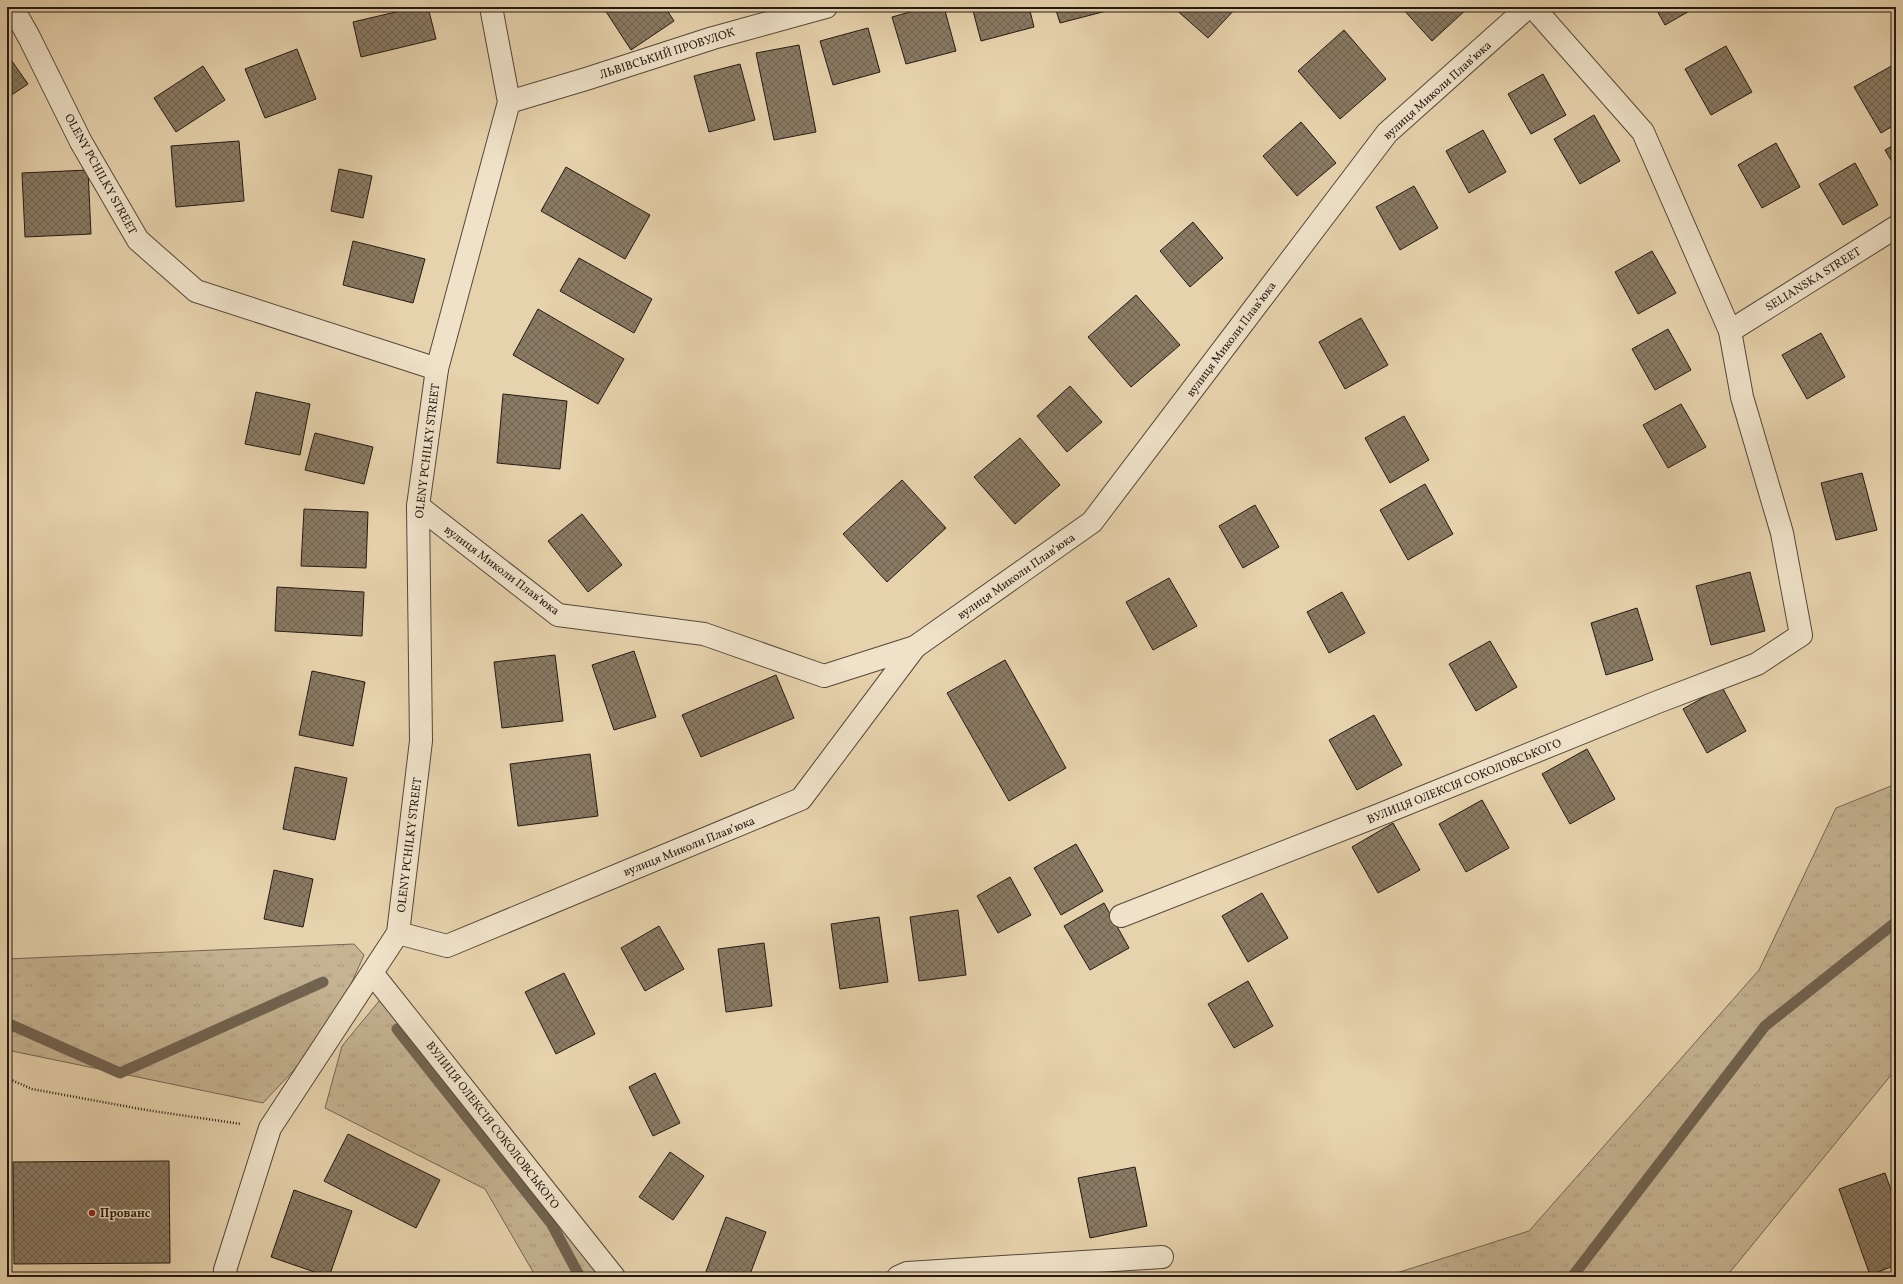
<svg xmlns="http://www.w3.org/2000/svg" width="1903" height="1284" font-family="Vollkorn,serif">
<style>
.grass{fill:url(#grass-tufts);stroke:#756653}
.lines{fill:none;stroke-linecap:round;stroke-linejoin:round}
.stream{stroke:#716350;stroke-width:11}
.building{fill:url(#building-cross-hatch);stroke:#251a14}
.minor-casing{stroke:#55483a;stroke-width:24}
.path{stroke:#251a14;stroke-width:2.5;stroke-dasharray:1 2;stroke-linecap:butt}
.minor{stroke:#efe2c9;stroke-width:22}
.poi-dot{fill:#8f2418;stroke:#efe2c9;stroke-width:1.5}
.labels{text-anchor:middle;stroke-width:3;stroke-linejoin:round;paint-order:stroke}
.street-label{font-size:12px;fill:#251a14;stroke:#efe2c9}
.poi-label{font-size:12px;font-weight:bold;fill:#251a14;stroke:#efe2c9;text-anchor:start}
</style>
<defs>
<pattern id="grass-tufts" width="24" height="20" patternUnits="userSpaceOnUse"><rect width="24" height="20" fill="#c5b392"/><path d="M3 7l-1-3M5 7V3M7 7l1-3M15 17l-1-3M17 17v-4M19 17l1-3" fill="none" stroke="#a9997d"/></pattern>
<pattern id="building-cross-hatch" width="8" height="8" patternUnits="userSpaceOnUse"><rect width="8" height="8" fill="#897a63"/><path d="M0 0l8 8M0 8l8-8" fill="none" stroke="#706350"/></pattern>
</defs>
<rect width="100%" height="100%" fill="#e6d2ac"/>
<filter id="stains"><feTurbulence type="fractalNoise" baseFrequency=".005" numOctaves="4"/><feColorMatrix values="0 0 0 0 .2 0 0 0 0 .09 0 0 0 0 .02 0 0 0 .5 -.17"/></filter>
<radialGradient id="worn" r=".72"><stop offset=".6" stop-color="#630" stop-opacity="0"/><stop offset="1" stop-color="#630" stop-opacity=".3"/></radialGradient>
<!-- grass -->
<g class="grass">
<path d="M1896,784V1069L1726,1277H1384L1529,1231L1759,970L1836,808Z"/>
<path d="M354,944L364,955L348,991L306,1057L263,1103L7,1050V959Z"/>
<path d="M380,1000L607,1277H536L485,1189L325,1108L342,1046Z"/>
</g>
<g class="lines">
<!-- stream -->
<g class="stream">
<path d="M7,1023L120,1073L323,982"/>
<path d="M397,1029L551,1223L580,1277"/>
<path d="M1572,1277L1765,1026L1896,922"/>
</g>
</g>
<!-- building -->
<g class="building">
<path d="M417,7H428L436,39L361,57L353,22Z"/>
<path d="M603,7H665L674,21L631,50Z"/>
<path d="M928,7H944L956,51L906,64L892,17Z"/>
<path d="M972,7H1029L1034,27L981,41Z"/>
<path d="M1055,7H1118V8L1060,23Z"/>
<path d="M1173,7H1237L1208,38Z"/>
<path d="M1401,7H1469L1432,41Z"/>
<path d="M1655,7H1692L1693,9L1665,25Z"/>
<path d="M868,28L880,72L833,85L820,41Z"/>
<path d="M1344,30L1386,79L1340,119L1298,71Z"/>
<path d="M799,45L816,132L774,140L756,53Z"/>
<path d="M1726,46L1752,92L1711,115L1685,69Z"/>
<path d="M297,49L316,99L265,118L245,69Z"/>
<path d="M7,54L28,84L7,98Z"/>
<path d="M740,64L755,120L709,132L694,76Z"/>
<path d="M1895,64L1896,124L1881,133L1854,87Z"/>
<path d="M203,66L225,100L176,132L154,98Z"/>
<path d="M1543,74L1566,115L1531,134L1508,94Z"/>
<path d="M1594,115L1620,161L1580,184L1554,139Z"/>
<path d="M1301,122L1336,163L1297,196L1263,156Z"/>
<path d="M1483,130L1506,172L1469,193L1446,151Z"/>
<path d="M239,141L244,201L176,207L171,146Z"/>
<path d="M1776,143L1800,187L1762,208L1738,165Z"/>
<path d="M1896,144V169L1885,150Z"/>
<path d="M1855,163L1878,205L1843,225L1819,184Z"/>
<path d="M566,167L650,215L625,259L541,211Z"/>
<path d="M339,169L372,176L363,218L331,211Z"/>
<path d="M88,170L91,234L25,237L22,173Z"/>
<path d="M1414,186L1438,228L1400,250L1376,207Z"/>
<path d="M1193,222L1223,258L1190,287L1160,251Z"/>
<path d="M353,241L425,259L413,303L343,285Z"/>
<path d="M1652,251L1676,293L1638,314L1615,272Z"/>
<path d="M579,258L652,299L634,333L560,291Z"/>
<path d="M1136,295L1180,345L1131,387L1088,337Z"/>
<path d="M538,309L624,359L598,404L513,355Z"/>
<path d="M1361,318L1388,365L1345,389L1319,342Z"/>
<path d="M1668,329L1691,370L1655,390L1632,349Z"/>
<path d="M1821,333L1845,377L1807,399L1782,355Z"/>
<path d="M1070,386L1102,422L1067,452L1037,416Z"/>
<path d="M256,392L310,404L300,455L245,444Z"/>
<path d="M503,394L567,401L560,469L497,463Z"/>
<path d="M1681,404L1706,447L1668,468L1643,425Z"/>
<path d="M1404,416L1429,460L1390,483L1365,438Z"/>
<path d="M315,433L373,447L364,484L305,470Z"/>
<path d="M1020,438L1060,485L1015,524L974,477Z"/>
<path d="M1862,473L1877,530L1836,540L1821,483Z"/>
<path d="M902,480L946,528L887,582L843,534Z"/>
<path d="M1425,484L1453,534L1408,560L1380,510Z"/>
<path d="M1255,505L1279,547L1243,568L1219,526Z"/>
<path d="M304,509L368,512L366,568L301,566Z"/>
<path d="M582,514L622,565L588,592L548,541Z"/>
<path d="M1750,572L1765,631L1711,645L1696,586Z"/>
<path d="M1169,578L1197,626L1153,650L1126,602Z"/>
<path d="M277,587L364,592L362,636L275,631Z"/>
<path d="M1342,592L1365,633L1329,653L1307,612Z"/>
<path d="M1637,608L1653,660L1606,675L1591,623Z"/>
<path d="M1490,641L1517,687L1476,711L1449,664Z"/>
<path d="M634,651L656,717L614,730L592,665Z"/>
<path d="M555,655L563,721L502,728L494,662Z"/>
<path d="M1005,660L1066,768L1009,801L947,693Z"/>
<path d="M312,671L365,682L353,746L299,735Z"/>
<path d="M776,675L794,718L701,757L682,715Z"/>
<path d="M1722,687L1746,731L1707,753L1683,709Z"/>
<path d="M1374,715L1402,765L1357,790L1329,740Z"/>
<path d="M1587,749L1615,799L1570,824L1542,774Z"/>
<path d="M590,754L598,816L518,826L510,764Z"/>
<path d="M295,767L347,778L335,840L283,829Z"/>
<path d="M1482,800L1509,848L1466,872L1439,824Z"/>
<path d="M1393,823L1420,870L1378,893L1352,847Z"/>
<path d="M1076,844L1103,891L1061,915L1034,868Z"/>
<path d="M274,870L313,879L303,927L264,919Z"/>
<path d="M1010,877L1031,915L998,933L977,896Z"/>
<path d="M1262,893L1288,938L1248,962L1222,916Z"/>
<path d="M1104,903L1129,948L1090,970L1064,926Z"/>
<path d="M958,910L966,975L919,981L910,917Z"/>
<path d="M879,917L888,982L840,989L831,924Z"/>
<path d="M659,926L684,969L645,991L621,948Z"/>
<path d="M764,943L772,1006L726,1012L718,949Z"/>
<path d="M564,973L595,1034L556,1054L525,992Z"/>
<path d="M1248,981L1273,1026L1234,1048L1208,1004Z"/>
<path d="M655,1073L680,1123L653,1136L629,1087Z"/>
<path d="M348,1134L440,1180L416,1228L324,1181Z"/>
<path d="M670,1152L704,1176L673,1220L639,1197Z"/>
<path d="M169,1161L170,1263L14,1264L13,1162Z"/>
<path d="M1135,1167L1147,1226L1090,1238L1078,1178Z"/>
<path d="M1885,1173L1896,1204V1265L1870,1275L1839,1189Z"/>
<path d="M294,1190L352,1211L329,1277L271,1257Z"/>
<path d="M726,1217L766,1232L749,1277H704Z"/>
</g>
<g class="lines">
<defs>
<g id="minor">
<path d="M12,7L29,37L81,142L138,240L196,291L437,369"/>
<path d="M509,102L586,79L713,38L826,7"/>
<path d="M1730,331L1896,227"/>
<path d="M418,506L558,615L704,634L824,676L915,647"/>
<path d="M1121,916L1379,815L1655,703L1757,664L1801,635L1782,533L1742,397L1730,331L1643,132L1533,7"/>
<path d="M398,933L447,946L801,799L915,647L1092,522L1387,133L1528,7"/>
<path d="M372,973L614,1277"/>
<path d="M227,1277L225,1270L270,1128L398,933L421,741L418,506L437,369L509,102L491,7"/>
<path d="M898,1277L907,1273L1162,1257"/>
</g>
</defs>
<!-- minor casing -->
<use href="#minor" class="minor-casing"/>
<!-- path -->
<path class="path" d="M7,1078L32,1089L146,1110L241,1124"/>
<!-- minor -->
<use href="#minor" class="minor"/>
</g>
<!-- markers -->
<circle class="poi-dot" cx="92" cy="1213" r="4"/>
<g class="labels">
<!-- street labels -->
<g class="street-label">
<text transform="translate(667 53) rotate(-18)" y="4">ЛЬВІВСЬКИЙ ПРОВУЛОК</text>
<text transform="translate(1437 90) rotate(-42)" y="4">вулиця Миколи Плавʼюка</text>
<text transform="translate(101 174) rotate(61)" y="4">OLENY PCHILKY STREET</text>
<text transform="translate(1813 279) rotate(-32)" y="4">SELIANSKA STREET</text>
<text transform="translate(1231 339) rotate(-53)" y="4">вулиця Миколи Плавʼюка</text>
<text transform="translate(427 451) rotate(-83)" y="4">OLENY PCHILKY STREET</text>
<text transform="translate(502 570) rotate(37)" y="4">вулиця Миколи Плавʼюка</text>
<text transform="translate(1016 576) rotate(-35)" y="4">вулиця Миколи Плавʼюка</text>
<text transform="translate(1464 781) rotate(-22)" y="4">ВУЛИЦЯ ОЛЕКСІЯ СОКОЛОВСЬКОГО</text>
<text transform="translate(409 845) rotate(-83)" y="4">OLENY PCHILKY STREET</text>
<text transform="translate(689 846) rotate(-22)" y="4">вулиця Миколи Плавʼюка</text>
<text transform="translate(493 1125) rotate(52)" y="4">ВУЛИЦЯ ОЛЕКСІЯ СОКОЛОВСЬКОГО</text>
</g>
<!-- poi labels -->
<g class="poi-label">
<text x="100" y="1217">Прованс</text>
</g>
</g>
<!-- margin -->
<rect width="1903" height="1284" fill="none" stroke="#e6d2ac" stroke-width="24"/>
<rect x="8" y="8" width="1887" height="1268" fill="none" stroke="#251a14" stroke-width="2"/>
<rect x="12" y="12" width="1879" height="1260" fill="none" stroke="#251a14"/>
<rect width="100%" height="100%" filter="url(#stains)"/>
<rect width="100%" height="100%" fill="url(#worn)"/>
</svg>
